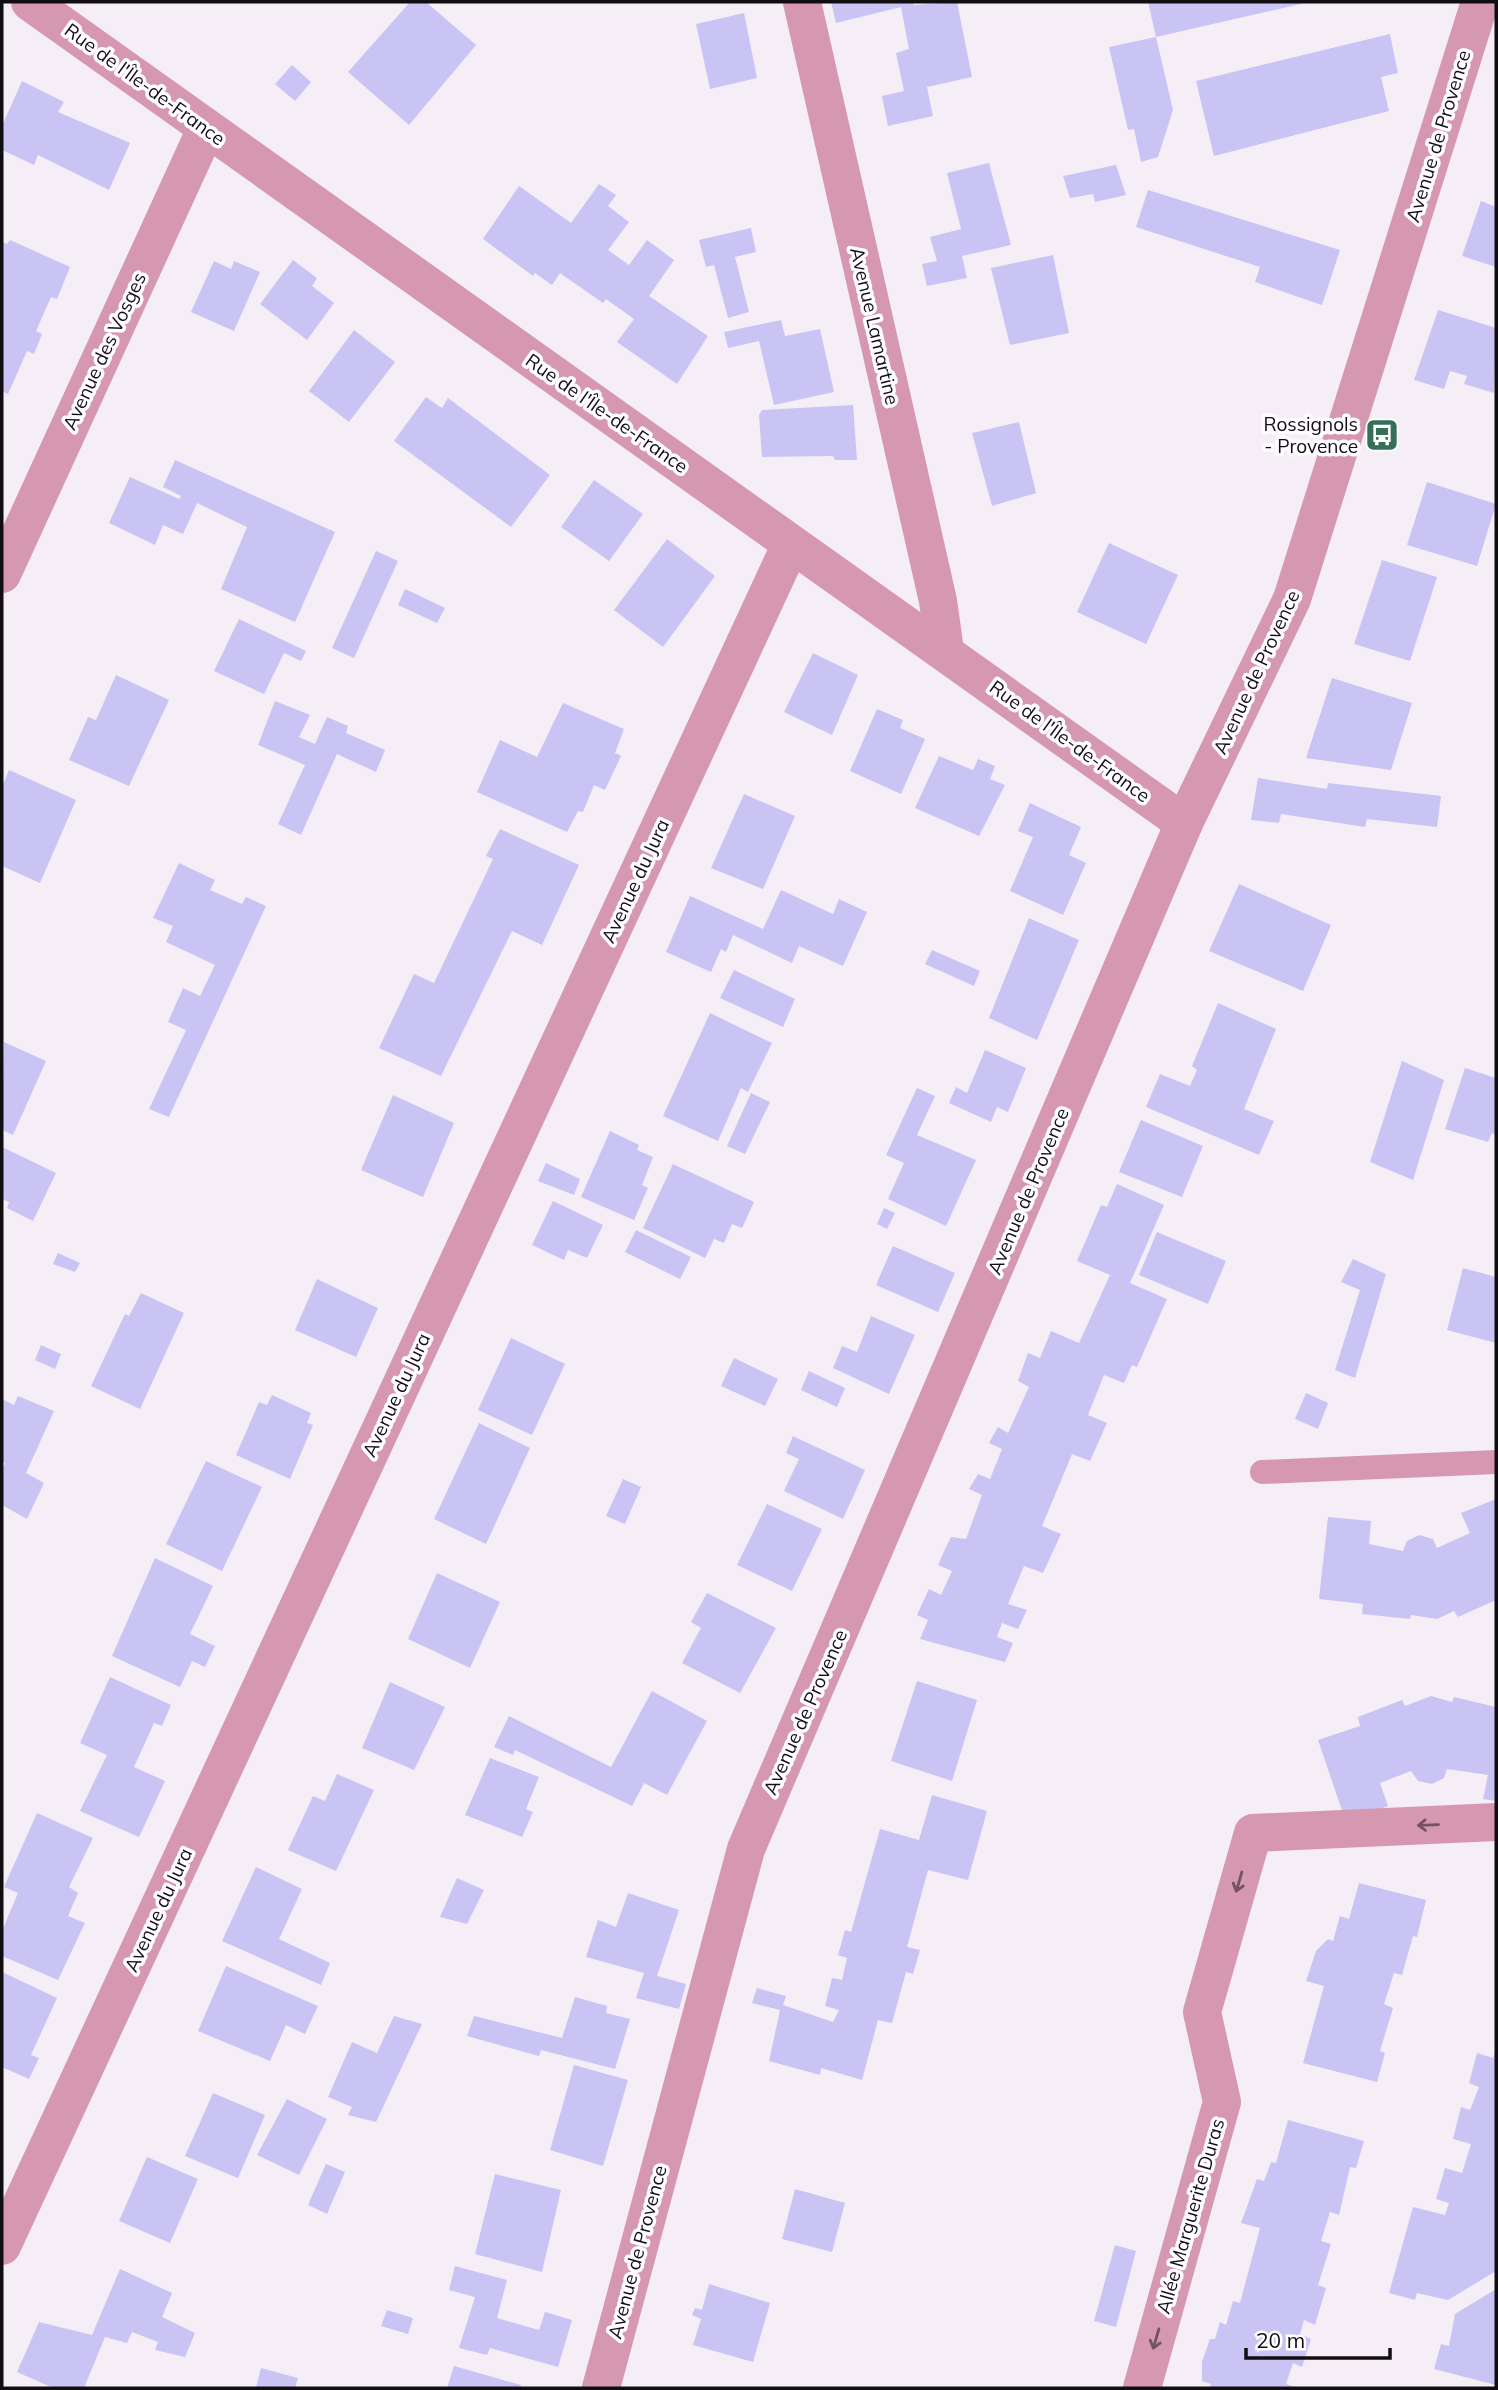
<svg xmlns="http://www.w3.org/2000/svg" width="1498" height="2390" font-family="Mulish,sans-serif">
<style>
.building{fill:#cac4f5}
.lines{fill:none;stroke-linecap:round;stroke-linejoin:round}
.lane{stroke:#d598b0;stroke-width:24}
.street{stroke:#d598b0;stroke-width:38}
.oneway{stroke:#735360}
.labels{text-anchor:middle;stroke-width:7;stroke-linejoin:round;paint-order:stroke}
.street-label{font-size:19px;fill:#110e11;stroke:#fffdff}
.poi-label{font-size:19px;fill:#110e11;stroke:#fffdff;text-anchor:end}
</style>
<rect width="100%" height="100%" fill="#f5eef6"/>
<!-- building -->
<g class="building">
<path d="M410,2H426L476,45L409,125L348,72Z"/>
<path d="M831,2H913L914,5L957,2L972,77L927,87L933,116L888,126L882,96L904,91L896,53L909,49L901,7L836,23Z"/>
<path d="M1148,2H1305V3L1156,37Z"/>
<path d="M744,13L757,78L710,89L696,24Z"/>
<path d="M1390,34L1398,73L1381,77L1389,111L1214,156L1196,81Z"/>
<path d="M1156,37L1173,110L1158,157L1141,162L1134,129L1128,130L1109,47Z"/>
<path d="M292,65L311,82L295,101L275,84Z"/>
<path d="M22,81L64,102L58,112L130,143L109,190L38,155L34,165L2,150V126Z"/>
<path d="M989,163L1011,245L962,256L967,278L927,286L922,264L937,261L930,237L961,229L947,173Z"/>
<path d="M1116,165L1126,195L1095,202L1093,194L1070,198L1063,176Z"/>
<path d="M599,184L616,195L608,206L629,222L608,250L629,265L647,240L674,260L649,296L708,336L677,384L617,342L634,319L606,299L603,303L560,273L552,285L535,273L533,276L483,239L519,186L571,223Z"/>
<path d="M1148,190L1340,250L1322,305L1255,282L1260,267L1136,227Z"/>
<path d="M1481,201L1496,207V267L1462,256Z"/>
<path d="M751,228L756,252L735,257L749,312L728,318L714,265L706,267L699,240Z"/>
<path d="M10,240L70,267L57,299L51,297L36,331L42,334L34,354L27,351L8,394L2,391V242L7,244Z"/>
<path d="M1053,255L1069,333L1010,345L991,268Z"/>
<path d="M293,260L317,278L312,286L334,303L307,340L260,304Z"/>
<path d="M214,261L231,269L234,261L260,272L234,331L191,312Z"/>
<path d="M1438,310L1496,328L1494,393L1464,384L1467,376L1450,371L1444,389L1414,380Z"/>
<path d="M781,320L785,336L820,329L834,392L774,405L759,341L728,348L724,332Z"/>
<path d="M354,330L395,362L349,422L309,391Z"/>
<path d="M426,397L442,408L448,398L550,475L511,527L394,441Z"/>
<path d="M853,405L857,460H835L833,456L762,457L759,415L762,410Z"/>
<path d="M1019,422L1036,493L992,506L972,433Z"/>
<path d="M175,460L335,532L295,622L221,589L247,527L197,503L183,534L163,525L155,545L109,523L130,477L179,499L181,496L163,487Z"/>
<path d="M594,480L643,514L609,561L561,527Z"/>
<path d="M1427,482L1496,504L1477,566L1407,545Z"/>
<path d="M667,539L715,576L663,647L614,610Z"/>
<path d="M1109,543L1178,575L1146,644L1077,612Z"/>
<path d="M376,551L398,561L354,658L332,648Z"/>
<path d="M1382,560L1437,577L1410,661L1354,644Z"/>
<path d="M405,589L445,608L437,623L398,605Z"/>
<path d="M239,619L306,651L301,661L284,653L264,694L214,671Z"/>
<path d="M813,653L858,675L832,735L784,712Z"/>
<path d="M116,675L169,700L129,786L69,760L88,717L96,720Z"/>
<path d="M1332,678L1412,703L1391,770L1306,758Z"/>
<path d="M275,701L310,715L299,737L315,744L327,717L348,726L346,733L385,750L376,772L337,754L301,835L278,824L305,765L258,745Z"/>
<path d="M563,703L624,729L615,753L621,756L605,790L594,785L583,812L578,811L567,832L477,792L500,740L537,757Z"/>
<path d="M877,709L903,720L900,728L925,739L901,794L850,771Z"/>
<path d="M939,756L973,770L978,759L995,766L990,779L1005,785L979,836L915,808Z"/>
<path d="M9,770L76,800L40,883L2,866V787Z"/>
<path d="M1258,778L1327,789L1328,783L1441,796L1437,827L1367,819L1365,827L1281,814L1279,823L1251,820Z"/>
<path d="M744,794L795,816L763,889L711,868Z"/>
<path d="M1030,803L1081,827L1069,855L1086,863L1063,915L1010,891L1033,837L1018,831Z"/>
<path d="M500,829L579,865L542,945L512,931L441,1076L379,1048L414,974L434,983L493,859L486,856Z"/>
<path d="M179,863L215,880L210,890L242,904L246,897L266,906L169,1117L149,1109L186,1030L168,1022L183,988L200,996L215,965L166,942L173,926L153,918Z"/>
<path d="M1239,884L1331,925L1303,991L1209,951Z"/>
<path d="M781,890L833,914L839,899L867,912L843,966L799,946L792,963L733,935L726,952L721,949L711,972L666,952L690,896L763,929Z"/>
<path d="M1029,918L1079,940L1037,1040L989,1018Z"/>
<path d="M932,950L980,971L974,986L925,964Z"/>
<path d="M734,970L795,999L783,1027L720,998Z"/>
<path d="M1218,1003L1276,1029L1244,1109L1274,1121L1259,1155L1146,1107L1160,1074L1190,1086L1197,1070L1192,1066Z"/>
<path d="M710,1013L772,1043L748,1092L741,1088L718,1141L663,1116Z"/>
<path d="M4,1042L46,1061L13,1135L2,1130Z"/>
<path d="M985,1050L1026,1068L1008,1112L997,1107L991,1122L949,1103L956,1087L967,1093Z"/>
<path d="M1402,1061L1444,1080L1413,1180L1370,1162Z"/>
<path d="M1465,1068L1496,1078V1135L1492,1133L1488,1142L1445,1129Z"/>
<path d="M917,1088L935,1096L917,1135L976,1160L946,1226L888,1199L904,1163L886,1155Z"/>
<path d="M751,1093L770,1102L745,1154L727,1146Z"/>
<path d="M393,1095L454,1123L423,1197L361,1170Z"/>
<path d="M1141,1120L1203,1146L1182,1197L1119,1172Z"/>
<path d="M610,1131L639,1145L637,1150L653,1157L642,1185L648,1188L634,1220L581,1197Z"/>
<path d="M2,1147L56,1173L33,1221L7,1208L9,1202L2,1199Z"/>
<path d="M546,1163L580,1179L574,1195L538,1181Z"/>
<path d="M673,1164L754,1202L742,1228L732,1224L724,1243L714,1239L705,1258L643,1228Z"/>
<path d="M1117,1184L1164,1205L1130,1283L1167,1299L1137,1367L1132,1365L1124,1383L1104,1375L1088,1415L1107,1423L1090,1461L1072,1454L1042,1526L1061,1534L1043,1573L1024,1566L1008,1604L1027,1610L1018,1629L1002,1623L997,1637L1013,1643L1005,1662L920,1639L928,1620L917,1615L929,1589L941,1595L952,1571L938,1565L945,1549L951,1537L966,1539L982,1495L969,1489L978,1474L990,1479L1002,1449L989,1443L998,1427L1008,1433L1029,1387L1018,1381L1028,1353L1040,1358L1051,1331L1079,1343L1110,1275L1077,1261L1101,1205L1107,1207Z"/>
<path d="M553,1201L603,1225L587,1258L568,1250L564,1260L532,1245Z"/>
<path d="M884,1208L895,1213L887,1229L877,1224Z"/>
<path d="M636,1230L691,1257L680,1279L625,1252Z"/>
<path d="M1157,1232L1226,1261L1208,1304L1139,1275Z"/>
<path d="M893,1246L955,1273L938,1312L876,1285Z"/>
<path d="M58,1253L80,1263L75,1272L53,1264Z"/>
<path d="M1353,1259L1386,1274L1355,1378L1335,1370L1360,1290L1341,1282Z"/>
<path d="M1463,1268L1496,1277V1343L1447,1330Z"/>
<path d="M317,1279L378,1308L356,1357L295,1330Z"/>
<path d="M141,1293L184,1313L140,1409L91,1386L125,1314L129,1316Z"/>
<path d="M871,1316L915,1335L889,1394L833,1368L842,1346L857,1352Z"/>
<path d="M511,1338L565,1364L532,1435L478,1410Z"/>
<path d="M41,1345L61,1354L55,1369L35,1360Z"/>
<path d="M734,1358L778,1379L765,1406L721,1386Z"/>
<path d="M809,1371L845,1388L837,1407L801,1390Z"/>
<path d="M1306,1393L1328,1403L1318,1429L1295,1419Z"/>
<path d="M272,1395L311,1413L307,1423L313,1425L290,1479L236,1455L259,1402L267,1405Z"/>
<path d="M18,1396L54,1411L26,1473L44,1483L27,1519L2,1505V1470L5,1463L2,1461V1399L14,1405Z"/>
<path d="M479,1423L530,1448L486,1544L434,1519Z"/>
<path d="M793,1436L865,1470L843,1519L784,1491L799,1459L786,1453Z"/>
<path d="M206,1461L262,1487L222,1571L166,1544Z"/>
<path d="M623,1479L641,1487L625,1524L606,1516Z"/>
<path d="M1496,1499V1600L1458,1617L1454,1611L1437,1619L1411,1615L1410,1619L1362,1614L1363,1604L1319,1599L1328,1517L1371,1521L1369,1544L1403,1551L1407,1541L1419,1535L1433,1539L1437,1548L1470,1533L1461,1513Z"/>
<path d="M767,1504L822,1529L792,1591L737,1565Z"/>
<path d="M155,1558L213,1586L190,1634L215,1646L205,1667L192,1661L180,1687L112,1656Z"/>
<path d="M437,1573L500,1602L470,1668L408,1639Z"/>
<path d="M707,1593L776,1628L740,1693L682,1663L701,1628L691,1622Z"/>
<path d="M110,1677L171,1705L162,1726L154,1723L134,1767L165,1781L139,1837L80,1811L107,1755L80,1743Z"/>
<path d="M917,1681L977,1700L952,1781L891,1761Z"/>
<path d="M390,1682L445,1707L414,1770L362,1748Z"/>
<path d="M652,1691L707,1721L667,1795L644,1783L632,1806L515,1750L513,1755L494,1747L509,1716L611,1767Z"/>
<path d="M1431,1696L1452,1702L1454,1697L1496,1707V1801L1483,1799L1488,1775L1447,1769L1444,1778L1432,1784L1418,1781L1411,1771L1380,1783L1388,1806L1346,1822L1318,1740L1360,1726L1358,1717L1402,1700L1405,1706Z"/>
<path d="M490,1758L539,1777L526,1809L533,1812L522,1837L465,1815Z"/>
<path d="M337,1774L374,1790L336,1871L288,1850L313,1796L325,1801Z"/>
<path d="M932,1795L987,1811L968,1880L928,1870L907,1947L920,1950L913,1974L906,1972L892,2023L878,2020L862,2080L821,2068L820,2075L769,2061L780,2010L752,2003L757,1988L786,1996L783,2005L833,2022L839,2010L825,2006L832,1978L842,1980L847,1958L838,1955L845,1930L851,1932L880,1829L919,1840Z"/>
<path d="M37,1813L93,1838L69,1887L78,1893L68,1916L85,1923L58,1980L2,1956V1931L18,1893L4,1887Z"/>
<path d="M256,1867L302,1889L279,1939L330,1963L321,1985L222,1941Z"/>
<path d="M457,1878L484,1890L467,1924L440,1917Z"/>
<path d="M1359,1883L1426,1900L1417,1937L1413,1936L1402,1975L1394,1973L1384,2004L1393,2008L1380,2051L1385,2053L1377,2082L1303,2063L1324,1986L1306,1981L1316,1951L1328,1939L1333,1941L1340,1916L1349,1919Z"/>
<path d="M628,1893L679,1910L657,1976L686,1984L679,2009L636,1998L644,1973L586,1957L598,1920L616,1927Z"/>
<path d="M226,1966L318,2006L305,2034L286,2025L270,2061L198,2031Z"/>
<path d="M2,1972L57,1998L31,2055L39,2058L29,2079L2,2067Z"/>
<path d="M575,1997L607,2006L606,2013L630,2019L615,2069L541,2050L539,2056L467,2036L474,2016L562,2038Z"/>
<path d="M394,2016L422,2024L376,2122L348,2115L352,2107L328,2097L352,2042L377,2053Z"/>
<path d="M1496,2050V2271L1448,2300L1417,2293L1415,2300L1389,2293L1413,2207L1445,2215L1449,2203L1436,2199L1445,2168L1462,2173L1471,2144L1453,2139L1461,2107L1470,2110L1479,2087L1469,2083L1477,2053L1493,2058Z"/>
<path d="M574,2065L628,2080L603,2166L550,2150Z"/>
<path d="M213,2093L265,2115L238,2178L185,2156Z"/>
<path d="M287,2099L327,2119L299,2175L257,2155Z"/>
<path d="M1288,2120L1364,2141L1356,2168L1350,2167L1339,2215L1330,2212L1321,2241L1331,2244L1318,2285L1326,2288L1315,2325L1304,2320L1300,2334L1311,2339L1302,2367L1293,2363L1286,2384L1298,2388H1210L1211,2384L1202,2381V2362L1210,2339H1215L1220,2322L1226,2325L1233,2301L1240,2303L1260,2228L1241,2223L1257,2179L1264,2181L1271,2162L1276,2163Z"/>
<path d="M147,2157L198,2179L170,2243L119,2221Z"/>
<path d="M326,2164L345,2172L327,2214L308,2205Z"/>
<path d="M495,2174L561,2190L542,2272L475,2254Z"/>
<path d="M795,2189L845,2203L832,2252L782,2239Z"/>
<path d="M1115,2245L1136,2251L1116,2327L1094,2321Z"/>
<path d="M455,2266L507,2280L497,2318L539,2330L545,2312L572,2320L558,2367L490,2348L487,2355L459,2348L475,2297L449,2290Z"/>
<path d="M120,2269L172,2293L162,2317L195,2333L185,2357L155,2350L158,2342L132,2332L127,2343L105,2337L84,2388H53L17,2372L39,2322L92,2335Z"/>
<path d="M709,2284L770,2303L753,2362L693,2345L701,2319L692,2315L695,2308L702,2310Z"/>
<path d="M1496,2289V2385L1434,2369L1441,2344L1449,2346L1455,2314Z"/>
<path d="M387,2310L413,2318L408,2334L381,2326Z"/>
<path d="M454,2366L521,2385L520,2388H447Z"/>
<path d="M261,2368L298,2378L295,2388H256Z"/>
</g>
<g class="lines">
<!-- lane -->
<path class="lane" d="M1262,1472L1496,1462"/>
<!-- street -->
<g class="street">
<path d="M30,2L1184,823"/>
<path d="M802,2L938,601L945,651"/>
<path d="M2,574L206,129"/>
<path d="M2,2246L791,544"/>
<path d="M601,2388L746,1849L1184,823L1292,599L1480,2"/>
<path d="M1142,2388L1222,2102L1202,2012L1253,1833L1496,1822"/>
</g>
</g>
<!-- one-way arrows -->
<defs><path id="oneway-shaft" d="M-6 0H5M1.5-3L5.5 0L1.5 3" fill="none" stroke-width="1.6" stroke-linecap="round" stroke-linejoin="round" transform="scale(1.75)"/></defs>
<g class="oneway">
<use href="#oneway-shaft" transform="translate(1428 1825) rotate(178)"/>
<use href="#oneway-shaft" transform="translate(1239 1882) rotate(106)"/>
<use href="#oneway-shaft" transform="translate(1156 2339) rotate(106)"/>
</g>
<!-- icons -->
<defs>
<symbol id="bus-square" viewBox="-11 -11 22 22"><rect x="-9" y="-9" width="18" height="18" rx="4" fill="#366f58" stroke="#fffdff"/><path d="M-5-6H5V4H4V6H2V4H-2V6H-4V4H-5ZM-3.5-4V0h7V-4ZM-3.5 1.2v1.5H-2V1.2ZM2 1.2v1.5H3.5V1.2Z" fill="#fff"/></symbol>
</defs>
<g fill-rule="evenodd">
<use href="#bus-square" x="1363" y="416" width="38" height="38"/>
</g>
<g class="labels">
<!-- street labels -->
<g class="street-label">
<text transform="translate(145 84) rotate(36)" y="7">Rue de l'Île-de-France</text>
<text transform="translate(1438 136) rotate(-73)" y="7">Avenue de Provence</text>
<text transform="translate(875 326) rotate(77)" y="7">Avenue Lamartine</text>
<text transform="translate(104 351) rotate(-65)" y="7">Avenue des Vosges</text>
<text transform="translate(607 413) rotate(35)" y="7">Rue de l'Île-de-France</text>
<text transform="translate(1256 672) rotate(-65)" y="7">Avenue de Provence</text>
<text transform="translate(1070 741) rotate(36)" y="7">Rue de l'Île-de-France</text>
<text transform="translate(635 881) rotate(-65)" y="7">Avenue du Jura</text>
<text transform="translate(1028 1191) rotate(-67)" y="7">Avenue de Provence</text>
<text transform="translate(396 1395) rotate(-65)" y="7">Avenue du Jura</text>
<text transform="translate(805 1712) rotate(-66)" y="7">Avenue de Provence</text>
<text transform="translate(158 1910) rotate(-65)" y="7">Avenue du Jura</text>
<text transform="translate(1190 2216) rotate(-74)" y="7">Allée Marguerite Duras</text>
<text transform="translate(637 2252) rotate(-75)" y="7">Avenue de Provence</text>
</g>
<!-- poi labels -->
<g class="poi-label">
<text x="1358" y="431">Rossignols<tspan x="1358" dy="22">- Provence</tspan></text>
</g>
</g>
<!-- border -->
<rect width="1498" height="2390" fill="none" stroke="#110e11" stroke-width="7"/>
<!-- scale -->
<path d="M1246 2348v10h144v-10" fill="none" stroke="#110e11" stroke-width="3.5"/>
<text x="1256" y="2348" font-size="21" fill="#110e11" stroke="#fffdff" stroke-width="5" paint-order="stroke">20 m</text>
</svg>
